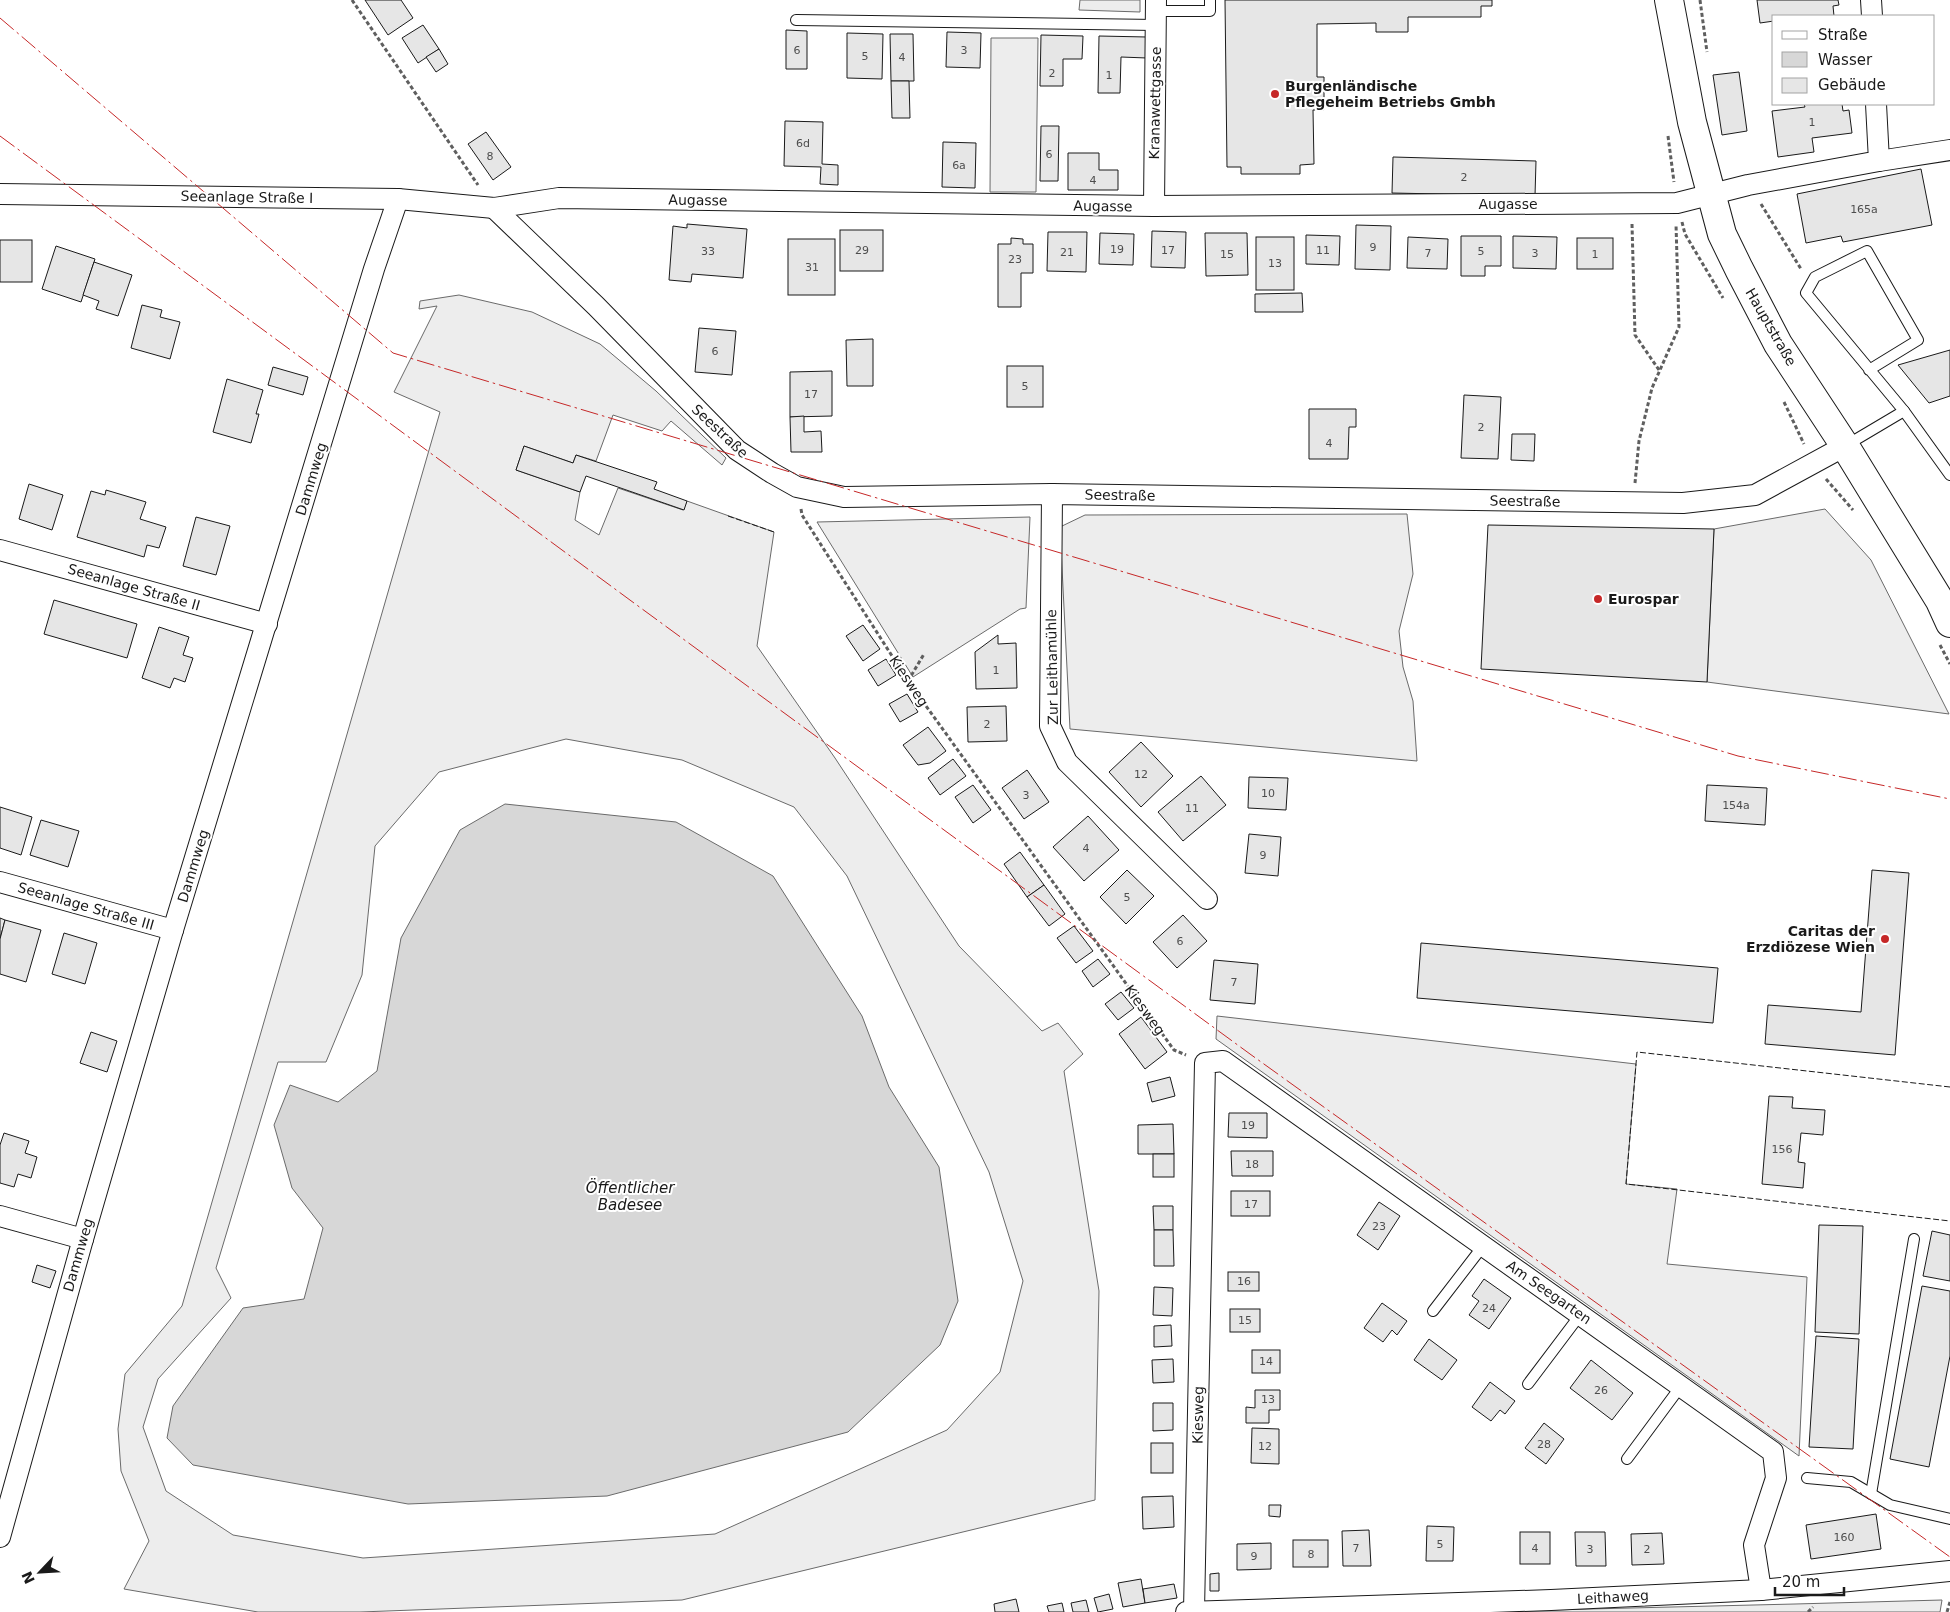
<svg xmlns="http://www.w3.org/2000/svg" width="1950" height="1612" font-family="'DejaVu Sans',sans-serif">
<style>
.built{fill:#ededed;stroke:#6a6a6a;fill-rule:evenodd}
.water{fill:#d7d7d7;stroke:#6a6a6a}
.building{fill:#e6e6e6;stroke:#1a1a1a}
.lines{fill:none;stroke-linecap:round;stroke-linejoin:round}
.lane-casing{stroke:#1a1a1a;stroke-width:12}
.street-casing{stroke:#1a1a1a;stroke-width:22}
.primary-casing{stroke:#1a1a1a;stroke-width:30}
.path{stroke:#5f5f5f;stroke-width:3;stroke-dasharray:4 2.5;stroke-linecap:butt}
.lane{stroke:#fff;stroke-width:10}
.street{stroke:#fff;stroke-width:20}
.primary{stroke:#fff;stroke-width:28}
.fence{stroke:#1a1a1a;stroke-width:1;stroke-dasharray:6 2.5;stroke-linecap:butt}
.power{stroke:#c62828;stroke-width:1;stroke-dasharray:18 4 2.5 4;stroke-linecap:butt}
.poi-dot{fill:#c62828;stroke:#fff;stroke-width:2}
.labels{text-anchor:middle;stroke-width:4;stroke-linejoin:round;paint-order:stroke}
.number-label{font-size:11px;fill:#4d4d4d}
.poi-label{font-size:14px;font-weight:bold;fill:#1a1a1a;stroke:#fff;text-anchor:start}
.street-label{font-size:14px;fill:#1a1a1a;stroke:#fff}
.water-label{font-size:15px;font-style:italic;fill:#1a1a1a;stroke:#fff}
</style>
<rect width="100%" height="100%" fill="#fff"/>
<!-- built -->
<g class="built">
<path d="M1080,0H1140V12L1079,10Z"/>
<path d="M991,38H1038L1036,192H990Z"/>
<path d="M459,295L532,312L600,344L656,391L726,458L722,465L671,421L662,431L613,415L596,461L576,455L573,463L524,446L516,470L580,492L575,520L599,535L618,488L683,510L687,501L774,532L757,646L835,758L959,946L1042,1031L1058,1023L1083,1054L1064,1071L1099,1291L1095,1500L682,1600L360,1612H258L124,1589L149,1541L121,1471L118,1429L125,1374L182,1306L440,412L394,392L437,306L419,309L420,301ZM566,739L682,760L794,807L847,876L989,1172L1023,1281L1000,1372L947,1430L715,1534L363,1558L233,1535L166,1491L143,1427L158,1379L231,1298L216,1268L278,1062H326L362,975L375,846L439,772Z"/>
<path d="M1825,509L1871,560L1949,714L1707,682L1714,529Z"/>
<path d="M1407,514L1413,574L1399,631L1403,667L1413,701L1417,761L1070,729L1060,527L1085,515Z"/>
<path d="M1030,517L1026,608L1020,609L913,677L817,522Z"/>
<path d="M1217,1016L1636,1064L1626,1184L1677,1189L1667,1264L1807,1277L1799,1456L1216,1039Z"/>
<path d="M1942,1600L1940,1612H1467L1795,1604Z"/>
</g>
<!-- water -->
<path class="water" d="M505,804L676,822L773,876L862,1016L889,1087L939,1167L958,1301L940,1345L848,1432L607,1496L408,1504L193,1465L167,1438L173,1406L243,1308L304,1299L323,1228L292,1188L274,1125L290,1085L338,1102L377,1071L401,938L460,830Z"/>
<!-- building -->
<g class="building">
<path d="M365,0H401L413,18L388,35Z"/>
<path d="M1225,0H1492V6H1481V17H1408V32H1376V23L1317,24V77H1324V110H1313L1314,164L1300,165V174H1241V167H1227Z"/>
<path d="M1757,0H1838L1839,5L1833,6L1834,16H1774V21L1760,23Z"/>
<path d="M423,25L439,49L418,63L402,38Z"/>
<path d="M786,30L807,31V69H786Z"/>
<path d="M947,32L981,33L980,68L946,67Z"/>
<path d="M847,33L883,34L882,79L847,78Z"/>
<path d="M890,34H913L914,81H891Z"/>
<path d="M1041,35L1083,36L1082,59H1063V86H1040Z"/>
<path d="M1099,36L1147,37V58L1121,57L1120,93H1098Z"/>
<path d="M439,49L448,64L436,72L426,57Z"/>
<path d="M1739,72L1747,131L1722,135L1713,75Z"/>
<path d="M891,81H909L910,118H892Z"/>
<path d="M1804,104H1842L1843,111L1849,110L1852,133L1812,138L1814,152L1778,157L1772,111L1805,107Z"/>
<path d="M785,121L823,122L822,164L838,165V185L820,184L821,167L784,166Z"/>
<path d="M1041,126H1059L1058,181H1040Z"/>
<path d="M486,132L511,167L493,180L468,144Z"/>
<path d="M943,142L976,143L975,188L942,187Z"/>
<path d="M1068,153H1099V170H1118V190H1068Z"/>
<path d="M1393,157L1536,161L1535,196L1392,193Z"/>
<path d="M1921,169L1932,225L1843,242L1841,236L1806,243L1797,194Z"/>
<path d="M687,224L747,229L743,278L692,274L691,282L669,280L673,226L687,228Z"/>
<path d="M1356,225L1391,226L1390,270L1355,269Z"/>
<rect x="840" y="230" width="43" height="41"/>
<path d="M1152,231L1186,232L1185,268L1151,267Z"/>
<path d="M1048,232H1087L1086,272L1047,271Z"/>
<path d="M1100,233L1134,234L1133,265L1099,264Z"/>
<path d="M1205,233H1247L1248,275L1206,276Z"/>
<path d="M1306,235L1340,236L1339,265L1306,264Z"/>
<path d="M1461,236H1501V266H1485V276H1461Z"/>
<path d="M1513,236L1557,237L1556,269L1513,268Z"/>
<rect x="1256" y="237" width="38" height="53"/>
<path d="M1408,237L1448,239L1447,269L1407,268Z"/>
<path d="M1011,238L1023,239V244H1033V273H1021V307H998V244H1011Z"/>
<rect x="1577" y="238" width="36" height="31"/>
<rect x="788" y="239" width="47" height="56"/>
<rect x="0" y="240" width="32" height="42"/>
<path d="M56,246L95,259L81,302L42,289Z"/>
<path d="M94,262L132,275L118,316L96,309L99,301L83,295Z"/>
<path d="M1302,293L1303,312H1255V294Z"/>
<path d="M142,305L162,310L160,317L180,322L170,359L131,348Z"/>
<path d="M699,328L736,331L732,375L695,372Z"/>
<path d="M873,339V386H847L846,340Z"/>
<path d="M1950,350V396L1929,403L1898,365Z"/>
<rect x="1007" y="366" width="36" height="41"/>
<path d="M273,367L308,377L303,395L268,385Z"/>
<path d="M832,371V416L790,417V372Z"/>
<path d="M227,379L263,390L256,414H259L251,443L213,432Z"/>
<path d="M1464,395L1501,397L1498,459L1461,458Z"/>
<path d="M1309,409H1356V427H1349L1348,459H1309Z"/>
<path d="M804,416V432L821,431L822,452H791L790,417Z"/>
<path d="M1512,434H1535L1534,461L1511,460Z"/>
<path d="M524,446L573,463L576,455L657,482L654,489L687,501L684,510L586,476L580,492L516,470Z"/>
<path d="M29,484L63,495L52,530L19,519Z"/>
<path d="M106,490L146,502L140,519L166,527L159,548L147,545L144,557L77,537L91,491L105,495Z"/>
<path d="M196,517L230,526L216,575L183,566Z"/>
<path d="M1488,525L1714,529L1707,682L1481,669Z"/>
<path d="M54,600L137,624L127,658L44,634Z"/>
<path d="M863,625L880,649L863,661L846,636Z"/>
<path d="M159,627L189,637L183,655L193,658L185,682L174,678L170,688L142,678Z"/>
<path d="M998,635V644L1016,643L1017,688L976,689L975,652Z"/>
<path d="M886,659L896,675L878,686L868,670Z"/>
<path d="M907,694L918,712L900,722L889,704Z"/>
<path d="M1006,706L1007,741L968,742L967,707Z"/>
<path d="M928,727L946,751L930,763L918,765L903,745Z"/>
<path d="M1141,742L1173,776L1141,807L1109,772Z"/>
<path d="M953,759L966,776L940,795L928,778Z"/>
<path d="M1027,770L1049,802L1024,819L1002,788Z"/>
<path d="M1201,776L1226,805L1183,841L1158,812Z"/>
<path d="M1249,777L1288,778L1286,810L1248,808Z"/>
<path d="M973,785L991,810L973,823L955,797Z"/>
<path d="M1707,785L1767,788L1765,825L1705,821Z"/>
<path d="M0,807L32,817L21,855L0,848Z"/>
<path d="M1088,816L1119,850L1084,881L1053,847Z"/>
<path d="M41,820L79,831L68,867L30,855Z"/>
<path d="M1249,834L1281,837L1278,876L1245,873Z"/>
<path d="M1020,852L1044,885L1027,897L1004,864Z"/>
<path d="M1127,870L1154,896L1126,924L1100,897Z"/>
<path d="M1872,870L1909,873L1895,1055L1765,1044L1768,1005L1861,1012Z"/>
<path d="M1044,885L1065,914L1049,926L1027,897Z"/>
<path d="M1183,915L1207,941L1177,968L1153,942Z"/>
<path d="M0,918L5,920L0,939Z"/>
<path d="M5,920L41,930L26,982L0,974V939Z"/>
<path d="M1074,926L1093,951L1076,963L1057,938Z"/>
<path d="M64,933L97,943L85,984L52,974Z"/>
<path d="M1421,943L1718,968L1713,1023L1417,998Z"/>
<path d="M1098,959L1110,974L1093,987L1082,971Z"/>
<path d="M1214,960L1258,964L1255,1004L1210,1000Z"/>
<path d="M1121,992L1134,1008L1118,1020L1105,1004Z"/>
<path d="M1141,1017L1167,1052L1145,1069L1119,1034Z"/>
<path d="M91,1032L117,1041L107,1072L80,1063Z"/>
<path d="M1170,1077L1175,1096L1152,1102L1147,1083Z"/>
<path d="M1769,1096L1793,1097L1792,1108L1825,1110L1823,1135L1801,1133L1798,1162L1805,1163L1803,1188L1762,1184Z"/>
<path d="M1229,1113H1267V1138L1228,1137Z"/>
<path d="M1173,1124L1174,1154H1138V1125Z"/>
<path d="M4,1133L29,1141L25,1153L37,1157L31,1178L18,1174L14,1187L0,1183V1145Z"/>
<path d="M1231,1151H1273V1176H1232Z"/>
<rect x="1153" y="1154" width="21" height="23"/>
<rect x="1231" y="1191" width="39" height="25"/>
<path d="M1379,1202L1400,1216L1378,1250L1357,1235Z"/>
<path d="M1153,1206H1173V1230H1154Z"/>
<path d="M1819,1225L1863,1226L1859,1334L1815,1332Z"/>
<path d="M1154,1230H1173L1174,1266H1154Z"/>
<path d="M1932,1231L1950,1235V1281L1923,1276Z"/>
<path d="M37,1265L56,1271L50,1288L32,1282Z"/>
<rect x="1228" y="1272" width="31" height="19"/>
<path d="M1484,1279L1511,1298L1489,1329L1469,1315L1479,1301L1472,1296Z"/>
<path d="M1922,1286L1950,1291V1356L1929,1467L1890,1459Z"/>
<path d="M1154,1287L1173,1288L1172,1316L1153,1315Z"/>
<path d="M1382,1303L1407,1321L1397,1335L1392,1330L1383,1342L1364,1328Z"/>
<rect x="1230" y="1309" width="30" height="23"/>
<path d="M1171,1325L1172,1346L1154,1347V1326Z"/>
<path d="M1816,1336L1859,1339L1853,1449L1809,1447Z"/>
<path d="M1429,1339L1457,1360L1442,1380L1414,1360Z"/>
<rect x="1252" y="1350" width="28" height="23"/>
<path d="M1173,1359L1174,1382L1153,1383L1152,1360Z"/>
<path d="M1591,1360L1633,1393L1612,1420L1570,1388Z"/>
<path d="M1490,1382L1515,1401L1505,1414L1500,1410L1491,1421L1472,1407Z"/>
<path d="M1255,1390H1280V1410H1269V1423H1246V1407L1255,1408Z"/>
<path d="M1153,1403H1173V1430L1153,1431Z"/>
<path d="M1544,1423L1564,1439L1546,1464L1525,1448Z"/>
<path d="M1252,1428L1279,1429V1464L1251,1463Z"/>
<rect x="1151" y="1443" width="22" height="30"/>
<path d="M1173,1496L1174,1527L1143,1529L1142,1497Z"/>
<path d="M1269,1505H1281L1280,1517L1269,1516Z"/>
<path d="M1876,1514L1881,1549L1811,1559L1806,1525Z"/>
<path d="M1427,1526L1454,1527L1453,1561H1426Z"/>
<path d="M1369,1530L1371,1566H1343L1342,1531Z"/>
<rect x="1520" y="1532" width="30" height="32"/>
<path d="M1575,1532H1605L1606,1566H1576Z"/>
<path d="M1662,1533L1664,1564L1632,1565L1631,1534Z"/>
<rect x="1293" y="1540" width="35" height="27"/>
<path d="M1271,1543V1569L1237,1570V1544Z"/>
<path d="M1219,1573V1591H1210V1574Z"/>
<path d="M1141,1579L1145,1603L1123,1607L1118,1583Z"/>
<path d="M1174,1584L1177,1598L1145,1603L1143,1589Z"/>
<path d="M1109,1594L1113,1609L1098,1612L1094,1598Z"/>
<path d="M1016,1599L1019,1612H995L994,1604Z"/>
<path d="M1086,1600L1089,1612H1073L1071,1603Z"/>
<path d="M1062,1603L1064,1612H1049L1047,1606Z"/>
</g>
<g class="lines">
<defs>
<g id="lane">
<path d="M1157,11H1210V0"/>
<path d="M796,20L1156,25"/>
<path d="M1869,370L1918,340L1867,251L1815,277L1806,293L1904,411"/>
<path d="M1845,446L1904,411L1950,475"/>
<path d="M1433,1311L1483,1246"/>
<path d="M1528,1384L1580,1315"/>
<path d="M1627,1459L1681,1386"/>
<path d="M1807,1478L1851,1482L1890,1505L1950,1519"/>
<path d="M1871,1494L1914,1239"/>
</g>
<g id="street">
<path d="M1871,0L1872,16"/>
<path d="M1879,161L1950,150"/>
<path d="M0,194L398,199L494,208L559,198L1154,206L1677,203L1748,185L1879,161L1876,104"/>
<path d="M1154,206L1156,0"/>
<path d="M494,208L596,306L737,450L772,473L797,487L844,497L1052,494L1683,503L1755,495L1845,446"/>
<path d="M1052,494L1050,726L1067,762L1207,899"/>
<path d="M0,550L267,624"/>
<path d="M0,882L173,930"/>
<path d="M0,1216L83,1239"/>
<path d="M0,1537L83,1239L173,930L374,269L398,199"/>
<path d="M1194,1611L1205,1063L1223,1061L1773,1452L1776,1478L1754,1545L1761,1590"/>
<path d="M1186,1612L1551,1600L1761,1590L1950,1571"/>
</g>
<path id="primary" d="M1669,0L1692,122L1722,234L1739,269L1778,344L1845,446L1940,601L1950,623"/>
</defs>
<!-- lane casing -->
<use href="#lane" class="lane-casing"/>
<!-- street casing -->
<use href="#street" class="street-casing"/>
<!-- primary casing -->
<use href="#primary" class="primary-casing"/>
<!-- path -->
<g class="path">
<path d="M352,0L478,185"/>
<path d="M1700,0L1707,52"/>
<path d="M1668,136L1674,182"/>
<path d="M1761,204L1801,269"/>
<path d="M1682,222L1685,234L1723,298"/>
<path d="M1632,224L1635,335L1659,370"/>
<path d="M1784,402L1804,444"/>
<path d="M1826,479L1853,510"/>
<path d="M1635,483L1639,441L1652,388L1679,327L1676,224"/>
<path d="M801,509L802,515L908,681L1174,1050L1186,1055"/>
<path d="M1940,645L1950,664"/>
<path d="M908,681L924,654"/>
<path d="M1808,1612L1813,1607"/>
<path d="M1947,1612L1950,1602"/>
</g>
<!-- lane -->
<use href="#lane" class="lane"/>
<!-- street -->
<use href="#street" class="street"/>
<!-- primary -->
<use href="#primary" class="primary"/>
<!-- fence -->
<g class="fence">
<path d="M728,516L774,532"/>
<path d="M1950,1087L1637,1052L1626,1184L1950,1221"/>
</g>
<!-- power -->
<g class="power">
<path d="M0,18L393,353L1738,756L1950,799"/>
<path d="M0,136L634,603L1250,1054L1950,1557"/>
</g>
</g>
<!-- markers -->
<g class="poi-dot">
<circle cx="1275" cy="94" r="5"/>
<circle cx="1598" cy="599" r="5"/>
<circle cx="1885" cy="939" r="5"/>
</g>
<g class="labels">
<!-- number labels -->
<g class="number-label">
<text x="797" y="54">6</text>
<text x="964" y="54">3</text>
<text x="865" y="60">5</text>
<text x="902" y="61">4</text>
<text x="1052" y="77">2</text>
<text x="1109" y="79">1</text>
<text x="1812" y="126">1</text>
<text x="803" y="147">6d</text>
<text x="1049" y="158">6</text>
<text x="490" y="160">8</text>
<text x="959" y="169">6a</text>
<text x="1464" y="181">2</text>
<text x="1093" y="184">4</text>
<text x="1864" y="213">165a</text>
<text x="1373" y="251">9</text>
<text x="1117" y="253">19</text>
<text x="862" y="254">29</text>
<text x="1168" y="254">17</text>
<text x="1323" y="254">11</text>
<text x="708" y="255">33</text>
<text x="1481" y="255">5</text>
<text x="1067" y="256">21</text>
<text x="1428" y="257">7</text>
<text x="1535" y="257">3</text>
<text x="1227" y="258">15</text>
<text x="1595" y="258">1</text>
<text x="1015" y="263">23</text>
<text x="1275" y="267">13</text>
<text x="812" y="271">31</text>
<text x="715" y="355">6</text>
<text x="1025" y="390">5</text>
<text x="811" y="398">17</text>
<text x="1481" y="431">2</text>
<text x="1329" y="447">4</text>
<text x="996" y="674">1</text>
<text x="987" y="728">2</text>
<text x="1141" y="778">12</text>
<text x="1268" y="797">10</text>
<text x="1026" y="799">3</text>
<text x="1736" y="809">154a</text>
<text x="1192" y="812">11</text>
<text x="1086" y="852">4</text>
<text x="1263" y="859">9</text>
<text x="1127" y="901">5</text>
<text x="1180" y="945">6</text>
<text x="1234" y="986">7</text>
<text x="1248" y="1129">19</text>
<text x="1782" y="1153">156</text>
<text x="1252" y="1168">18</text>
<text x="1251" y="1208">17</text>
<text x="1379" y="1230">23</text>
<text x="1244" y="1285">16</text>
<text x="1489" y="1312">24</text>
<text x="1245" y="1324">15</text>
<text x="1266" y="1365">14</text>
<text x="1601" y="1394">26</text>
<text x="1268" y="1403">13</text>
<text x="1544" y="1448">28</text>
<text x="1265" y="1450">12</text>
<text x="1844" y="1541">160</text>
<text x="1440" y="1548">5</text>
<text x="1356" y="1552">7</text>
<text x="1535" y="1552">4</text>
<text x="1590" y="1553">3</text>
<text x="1647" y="1553">2</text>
<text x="1311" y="1558">8</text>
<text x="1254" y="1560">9</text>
</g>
<!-- poi labels -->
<g class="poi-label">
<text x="1285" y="91">Burgenländische<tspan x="1285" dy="16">Pflegeheim Betriebs Gmbh</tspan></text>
<text x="1608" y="604">Eurospar</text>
<text x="1875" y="936" text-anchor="end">Caritas der<tspan x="1875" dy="16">Erzdiözese Wien</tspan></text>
</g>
<!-- street labels -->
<g class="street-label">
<text transform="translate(1155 103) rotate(-89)" y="5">Kranawettgasse</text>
<text transform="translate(247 197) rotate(1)" y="5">Seeanlage Straße I</text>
<text transform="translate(698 200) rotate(1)" y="5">Augasse</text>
<text x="1508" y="209">Augasse</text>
<text transform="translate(1103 206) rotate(1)" y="5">Augasse</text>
<text transform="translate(1771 327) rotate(60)" y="5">Hauptstraße</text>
<text transform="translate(720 431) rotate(43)" y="5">Seestraße</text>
<text transform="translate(311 479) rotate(-73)" y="5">Dammweg</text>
<text transform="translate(1120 495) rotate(1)" y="5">Seestraße</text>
<text transform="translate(1525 501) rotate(1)" y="5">Seestraße</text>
<text transform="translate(134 587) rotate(16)" y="5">Seeanlage Straße II</text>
<text transform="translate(1052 667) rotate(-91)" y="5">Zur Leithamühle</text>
<text transform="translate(909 681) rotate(56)" y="5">Kiesweg</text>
<text transform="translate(193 866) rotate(-73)" y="5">Dammweg</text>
<text transform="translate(86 906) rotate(16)" y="5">Seeanlage Straße III</text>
<text transform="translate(1145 1010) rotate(54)" y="5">Kiesweg</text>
<text transform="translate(78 1255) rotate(-74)" y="5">Dammweg</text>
<text transform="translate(1549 1292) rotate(35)" y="5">Am Seegarten</text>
<text transform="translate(1198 1415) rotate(-89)" y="5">Kiesweg</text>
<text transform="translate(1613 1597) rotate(-3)" y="5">Leithaweg</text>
</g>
<!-- water labels -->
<g class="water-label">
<text x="630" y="1193">Öffentlicher<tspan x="630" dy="17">Badesee</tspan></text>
</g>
</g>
<!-- legend -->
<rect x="1772" y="15" width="162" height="90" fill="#ffffff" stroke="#a3a3a3"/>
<rect x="1782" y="31" width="25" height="8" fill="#ffffff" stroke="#a3a3a3"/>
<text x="1818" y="40" font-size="15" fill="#1a1a1a">Straße</text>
<rect x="1782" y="52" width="25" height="15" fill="#d7d7d7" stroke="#a3a3a3"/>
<text x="1818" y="65" font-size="15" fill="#1a1a1a">Wasser</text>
<rect x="1782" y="78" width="25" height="15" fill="#e6e6e6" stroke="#a3a3a3"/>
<text x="1818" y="90" font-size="15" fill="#1a1a1a">Gebäude</text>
<!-- north arrow -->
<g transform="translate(40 1572) rotate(245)" stroke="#ffffff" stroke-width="4" paint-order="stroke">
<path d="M0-4L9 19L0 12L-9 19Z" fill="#1a1a1a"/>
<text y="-8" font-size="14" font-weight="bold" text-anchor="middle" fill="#1a1a1a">N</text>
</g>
<!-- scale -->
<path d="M1775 1587v8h69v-8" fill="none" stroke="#1a1a1a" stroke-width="2.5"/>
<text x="1782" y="1587" font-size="15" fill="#1a1a1a" stroke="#ffffff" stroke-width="4" paint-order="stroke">20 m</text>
</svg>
